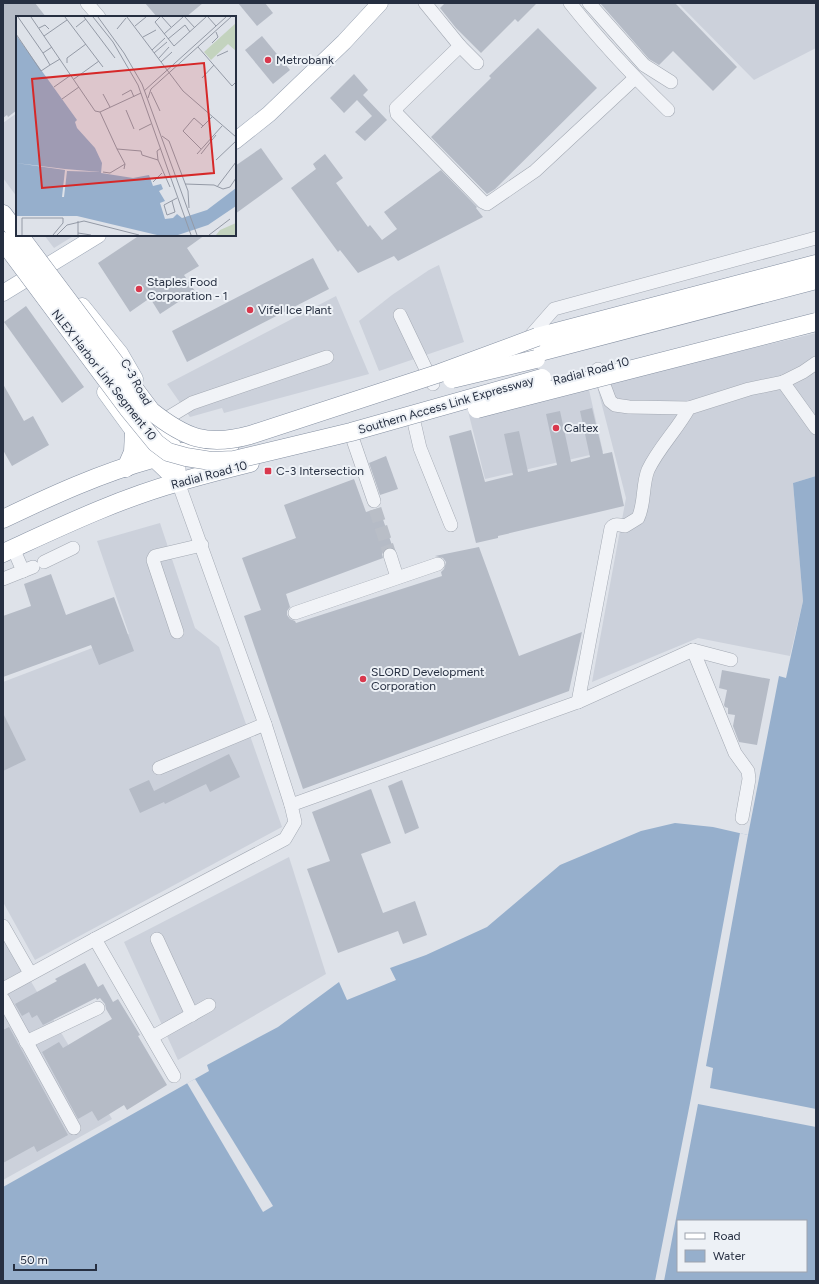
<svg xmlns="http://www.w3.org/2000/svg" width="819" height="1284" font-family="Figtree,sans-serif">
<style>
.built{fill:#ccd1db}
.water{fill:#96afcc;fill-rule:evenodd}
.pier{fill:#dee2e9}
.building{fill:#b5bbc6}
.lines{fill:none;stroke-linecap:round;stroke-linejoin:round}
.minor-tunnel{stroke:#b9bec7;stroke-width:13;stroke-dasharray:13 6;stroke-linecap:butt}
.minor-casing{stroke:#a3a9b3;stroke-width:14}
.major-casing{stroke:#9ca6b5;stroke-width:17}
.highway-casing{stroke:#848fa1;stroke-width:19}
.minor{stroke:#f1f3f7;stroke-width:13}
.major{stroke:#fff;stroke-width:16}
.highway{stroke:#fff;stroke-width:18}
.highway-bridge-casing{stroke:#848fa1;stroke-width:19;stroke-linecap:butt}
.highway-bridge{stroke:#fff;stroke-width:18}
.poi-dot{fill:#d9384d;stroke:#edf1f6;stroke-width:1.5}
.labels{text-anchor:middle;stroke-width:4;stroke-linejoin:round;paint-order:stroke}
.poi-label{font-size:12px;fill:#262f41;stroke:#edf1f6;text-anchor:start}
.street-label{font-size:12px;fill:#262f41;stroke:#edf1f6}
.inset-road{fill:none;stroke:#949aa6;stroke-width:1}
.view{fill:#d62828;fill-opacity:0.15;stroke:#d62828;stroke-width:2}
.inset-edge{fill:none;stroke:#262f41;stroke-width:2}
</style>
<rect width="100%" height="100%" fill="#dee2e9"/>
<!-- built -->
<g class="built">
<path d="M678,3H816V48L754,80Z"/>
<path d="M17,113V197L3,178V123Z"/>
<path d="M44,235H75L54,248Z"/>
<path d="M439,265L464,342L379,371L359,321L392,295L429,270Z"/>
<path d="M336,296L369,374L224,413L222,408L190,417L167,384Z"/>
<path d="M816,333V476L793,483L803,601L790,656L698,638L592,682L626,498L597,386Z"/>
<path d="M587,381L603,452L485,479L468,411Z"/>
<path d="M160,523L195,628L219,647L282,827L35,960L3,902V682L129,634L97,541Z"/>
<path d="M289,857L326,974L178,1060L124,942Z"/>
<path d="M3,934L112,1119L3,1180Z"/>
</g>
<!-- water -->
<path class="water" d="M816,476V1281H3V1187L209,1071L207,1065L278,1027L339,982L347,1000L396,980L390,968L426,955L487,927L560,865L641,831L675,823L713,827L748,835L779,676L786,678L803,601L793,483ZM678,1221H806V1271H678Z"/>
<!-- pier -->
<g class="pier">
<path d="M740,833L748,835L706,1066L713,1068L710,1088L816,1109V1127L698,1104L664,1281H655L691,1098Z"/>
<path d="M195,1079L273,1206L263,1212L187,1083Z"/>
</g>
<!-- building -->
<g class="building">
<path d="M3,3H35L46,17H17V110L8,117L7,115L3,118Z"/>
<path d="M145,3H203L186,17H157Z"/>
<path d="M238,3H265L273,13L257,26Z"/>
<path d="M445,3H537L518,22L515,19L481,53L456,28L440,8Z"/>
<path d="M600,3H675L737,67L713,91L673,51L659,65L649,59Z"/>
<path d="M538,28L597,88L495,189L487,194L431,137L491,78L489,76Z"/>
<path d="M262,36L290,70L273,84L245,50Z"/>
<path d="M354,74L368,90L363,95L387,120L365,141L355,132L372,116L357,100L344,113L330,98Z"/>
<path d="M261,148L283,179L235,214V166Z"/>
<path d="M325,154L343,178L336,183L368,227L370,225L382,240L397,229L384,212L441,170L477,207L476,208L483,217L398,261L394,256L358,273L340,250L338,252L291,188L316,169L313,164Z"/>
<path d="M140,235H205L187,248L199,266L184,275L195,291L160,314L150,298L130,312L98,263Z"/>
<path d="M313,258L329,289L187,362L172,331Z"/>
<path d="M26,306L84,387L62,403L4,322Z"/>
<path d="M3,384L24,421L33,416L49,445L12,466L3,450Z"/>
<path d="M592,408L603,454L612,452L624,506L498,536V538L476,543L449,436L471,430L485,482L513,475L504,434L519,431L528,472L557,465L546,414L560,411L571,462L590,457L580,411Z"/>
<path d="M386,456L398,489L380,495L369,463Z"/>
<path d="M354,479L366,512L379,508L393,548L388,547L384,549L382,554L383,558L286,594L290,607L287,611V615L290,619L295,621L296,623L442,576L441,572L444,569L446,562L443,558L435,556L479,547L519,656L582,632L569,691L303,789L244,616L261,610L242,558L296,538L284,505Z"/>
<path d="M51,574L66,615L114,597L134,651L99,665L91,645L3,677V616L31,606L24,584Z"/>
<path d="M722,670L770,679L757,745L739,742L733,726L735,715L728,714V708L725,707L724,705L727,690L719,688Z"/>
<path d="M3,713L26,760L3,771Z"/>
<path d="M229,754L240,777L210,792L206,784L165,804L164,802L140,813L129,789L149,780L154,791Z"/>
<path d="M402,780L419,828L405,834L388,786Z"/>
<path d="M371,789L391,843L361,854L383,913L415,901L427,935L403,944L398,931L338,953L307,869L330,861L312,812Z"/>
<path d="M85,963L98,987L103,984L113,1002L118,999L140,1035L138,1036L167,1085L127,1110L124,1105L98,1121L92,1111L78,1119L42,1052L59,1042L63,1048L112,1019L106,1009L105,1004L100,998L97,1000L96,998L43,1025L37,1015L32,1018L29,1012L22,1016L15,1004L57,981L55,979Z"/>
<path d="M9,1027L68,1135L37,1152L34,1146L3,1163V1030Z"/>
</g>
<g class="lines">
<!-- minor-tunnel -->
<path class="minor-tunnel" d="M375,509L390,555"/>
<defs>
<g id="minor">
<path d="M87,3L99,17"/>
<path d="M425,3L460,46L477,63"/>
<path d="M570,3C600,41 633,76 668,110"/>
<path d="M589,3L644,65L671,82"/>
<path d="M460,46L396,108L397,114L483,202L487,204L535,171L635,78"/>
<path d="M400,315L433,384"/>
<path d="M526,341L554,309L816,238"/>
<path d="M598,369L610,401L615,405L629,407L689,408"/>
<path d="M783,382L816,428"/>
<path d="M414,422L420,448L451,525"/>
<path d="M159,423L192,403L327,357"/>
<path d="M352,437L374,501"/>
<path d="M13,548L23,571"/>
<path d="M390,555L397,577"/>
<path d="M44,562L73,548"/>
<path d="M3,579L33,567"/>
<path d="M295,613L438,564"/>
<path d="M177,632L153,560L155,556L202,545"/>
<path d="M693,650L735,753L748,771L749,779L742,818"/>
<path d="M731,660L693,650L578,702L611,528C615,523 620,525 625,526L638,518C645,504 642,485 648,470C659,447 677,430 689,408L749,389L783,382L803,372L816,363"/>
<path d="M159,768L265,724"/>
<path d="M291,805L578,702"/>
<path d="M3,926L30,973"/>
<path d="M95,939L174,1076"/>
<path d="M157,939L192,1015"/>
<path d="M3,989L95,939L285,839L295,822L291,805L265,724L178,482"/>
<path d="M3,999L74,1128"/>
<path d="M152,1037L209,1005"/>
<path d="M26,1042L98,1008"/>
</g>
<g id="major">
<path d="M235,141L269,114L344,42L380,3"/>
<path d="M3,293L98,235"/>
<path d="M82,306L120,353L135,379"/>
<path d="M105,392L153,458L178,482"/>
<path d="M154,414L177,453L178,482"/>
</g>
<g id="highway">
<path d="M3,214L17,233"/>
<path d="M537,337L816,264"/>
<path d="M517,358L816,280"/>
<path d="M126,468L133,452L134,432"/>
<path d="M3,519C51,496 101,473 152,459C177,451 204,449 230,445"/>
<path d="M3,553C60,527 118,499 179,482C202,475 226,469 250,463"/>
</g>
</defs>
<!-- minor casing -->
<use href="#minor" class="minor-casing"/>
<!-- major casing -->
<use href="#major" class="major-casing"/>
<!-- highway casing -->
<use href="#highway" class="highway-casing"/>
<!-- minor -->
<use href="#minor" class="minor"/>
<!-- major -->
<use href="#major" class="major"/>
<!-- highway -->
<use href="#highway" class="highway"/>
<defs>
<g id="highway-bridge">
<path d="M19,235L151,411C185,438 207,447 250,435L440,373L537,337"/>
<path d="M3,241L129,410L156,443L168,452L186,457L211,461L234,460L351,432L542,378"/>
<path d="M452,379L536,359"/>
<path d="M477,409L816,322"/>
</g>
</defs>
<!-- highway-bridge casing -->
<use href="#highway-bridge" class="highway-bridge-casing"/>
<!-- highway-bridge -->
<use href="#highway-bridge" class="highway-bridge"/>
</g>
<!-- markers -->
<g class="poi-dot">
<circle cx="268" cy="60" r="4"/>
<circle cx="139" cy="289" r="4"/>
<circle cx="250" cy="310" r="4"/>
<circle cx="556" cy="428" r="4"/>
<rect x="264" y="467" width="8" height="8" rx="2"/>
<circle cx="363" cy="679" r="4"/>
</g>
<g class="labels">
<!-- poi labels -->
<g class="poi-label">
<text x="276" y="64">Metrobank</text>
<text x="147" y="286">Staples Food<tspan x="147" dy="14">Corporation - 1</tspan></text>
<text x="258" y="314">Vifel Ice Plant</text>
<text x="564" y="432">Caltex</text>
<text x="276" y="475">C-3 Intersection</text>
<text x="371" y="676">SLORD Development<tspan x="371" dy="14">Corporation</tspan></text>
</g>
<!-- street labels -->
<g class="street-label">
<text transform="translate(591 371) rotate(-15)" y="4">Radial Road 10</text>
<text transform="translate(104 375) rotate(52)" y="4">NLEX Harbor Link Segment 10</text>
<text transform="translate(136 382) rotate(61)" y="4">C-3 Road</text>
<text transform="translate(446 405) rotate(-16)" y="4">Southern Access Link Expressway</text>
<text transform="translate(209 475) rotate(-15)" y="4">Radial Road 10</text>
</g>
</g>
<!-- overview -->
<g transform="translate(16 16)">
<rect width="220" height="220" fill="#dee2e9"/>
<path d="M220,7V35L212,28L195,44L188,36ZM220,207V219H200L204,214Z" fill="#c3d3be"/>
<path d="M0,19L61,104L59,106L61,112L79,132L86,147L85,157L117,162L133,159L137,170L145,168L147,173L143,175L149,185L144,187L149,203L157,202L161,198L166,202L191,194L220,172V190L192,209L162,219H141L61,200H0Z" fill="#96afcc"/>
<path d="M0,147L49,153L85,156L51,155L48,181H46L49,154Z" fill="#dee2e9"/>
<path class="inset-road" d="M2,1L27,37L36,31M15,1L79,95L84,96L125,77M49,1L87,51M68,1L99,42M77,1L97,26L122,69L175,219M82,1L108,37L126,68L181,219M111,1L167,75L220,121M144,1L139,6L158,30L190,1M146,1L155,11M169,1L179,12M192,1L200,10M119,10L130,1M60,11L70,3M23,12L29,9L33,13M101,13L110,2M0,18L25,55L34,49M148,18L167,1M28,20L51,4M127,21L140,14M152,23L169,9L174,16M196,27L202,21L200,16M182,31L216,70L220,66M136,34L149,22M27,37L34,49L44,43M138,37L151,26M201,40L212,35M143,42L153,31M145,46L156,36M51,47V42L70,28M186,62L198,49M58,63L83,45M38,71L55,59M128,75L210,1M135,76L144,95M87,78L94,91M106,79L115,74L118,81M132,82L135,73L215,1M46,83L63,71M110,94L118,113M84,96L101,133M185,112L196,101M123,114L135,108M146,120L153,125L172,175L173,192M185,133L167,115L178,102L187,110M181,138L206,110M185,138L200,119M142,144L141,135L145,132M200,144L220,125M108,153L109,148L101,133L125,135L126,139L142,144L154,171M87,156L94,157L109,148M137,166L146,157M169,168L198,169L207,173L214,171L220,162M201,171L220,146M156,185L159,196L151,199L148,189L161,182M62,217L75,219M6,219V202H47V207L37,219M41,219L51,209L68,205L123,219M62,219V205M193,219L214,203"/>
<path class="view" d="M188,47L198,157L26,172L16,63Z"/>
<rect width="220" height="220" class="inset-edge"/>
</g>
<!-- border -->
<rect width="819" height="1284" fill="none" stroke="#262f41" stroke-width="8"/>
<!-- legend -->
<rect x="677" y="1220" width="130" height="52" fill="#edf1f6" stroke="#9da3ae"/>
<rect x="685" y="1233" width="20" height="6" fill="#ffffff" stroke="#9da3ae"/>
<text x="713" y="1240" font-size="12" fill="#262f41">Road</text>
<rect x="685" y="1250" width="20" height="12" fill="#96afcc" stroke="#9da3ae"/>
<text x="713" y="1260" font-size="12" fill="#262f41">Water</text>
<!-- scale -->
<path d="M14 1264v6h82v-6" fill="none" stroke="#262f41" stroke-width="2"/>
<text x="20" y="1264" font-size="12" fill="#262f41" stroke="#edf1f6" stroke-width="3" paint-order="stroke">50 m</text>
</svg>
